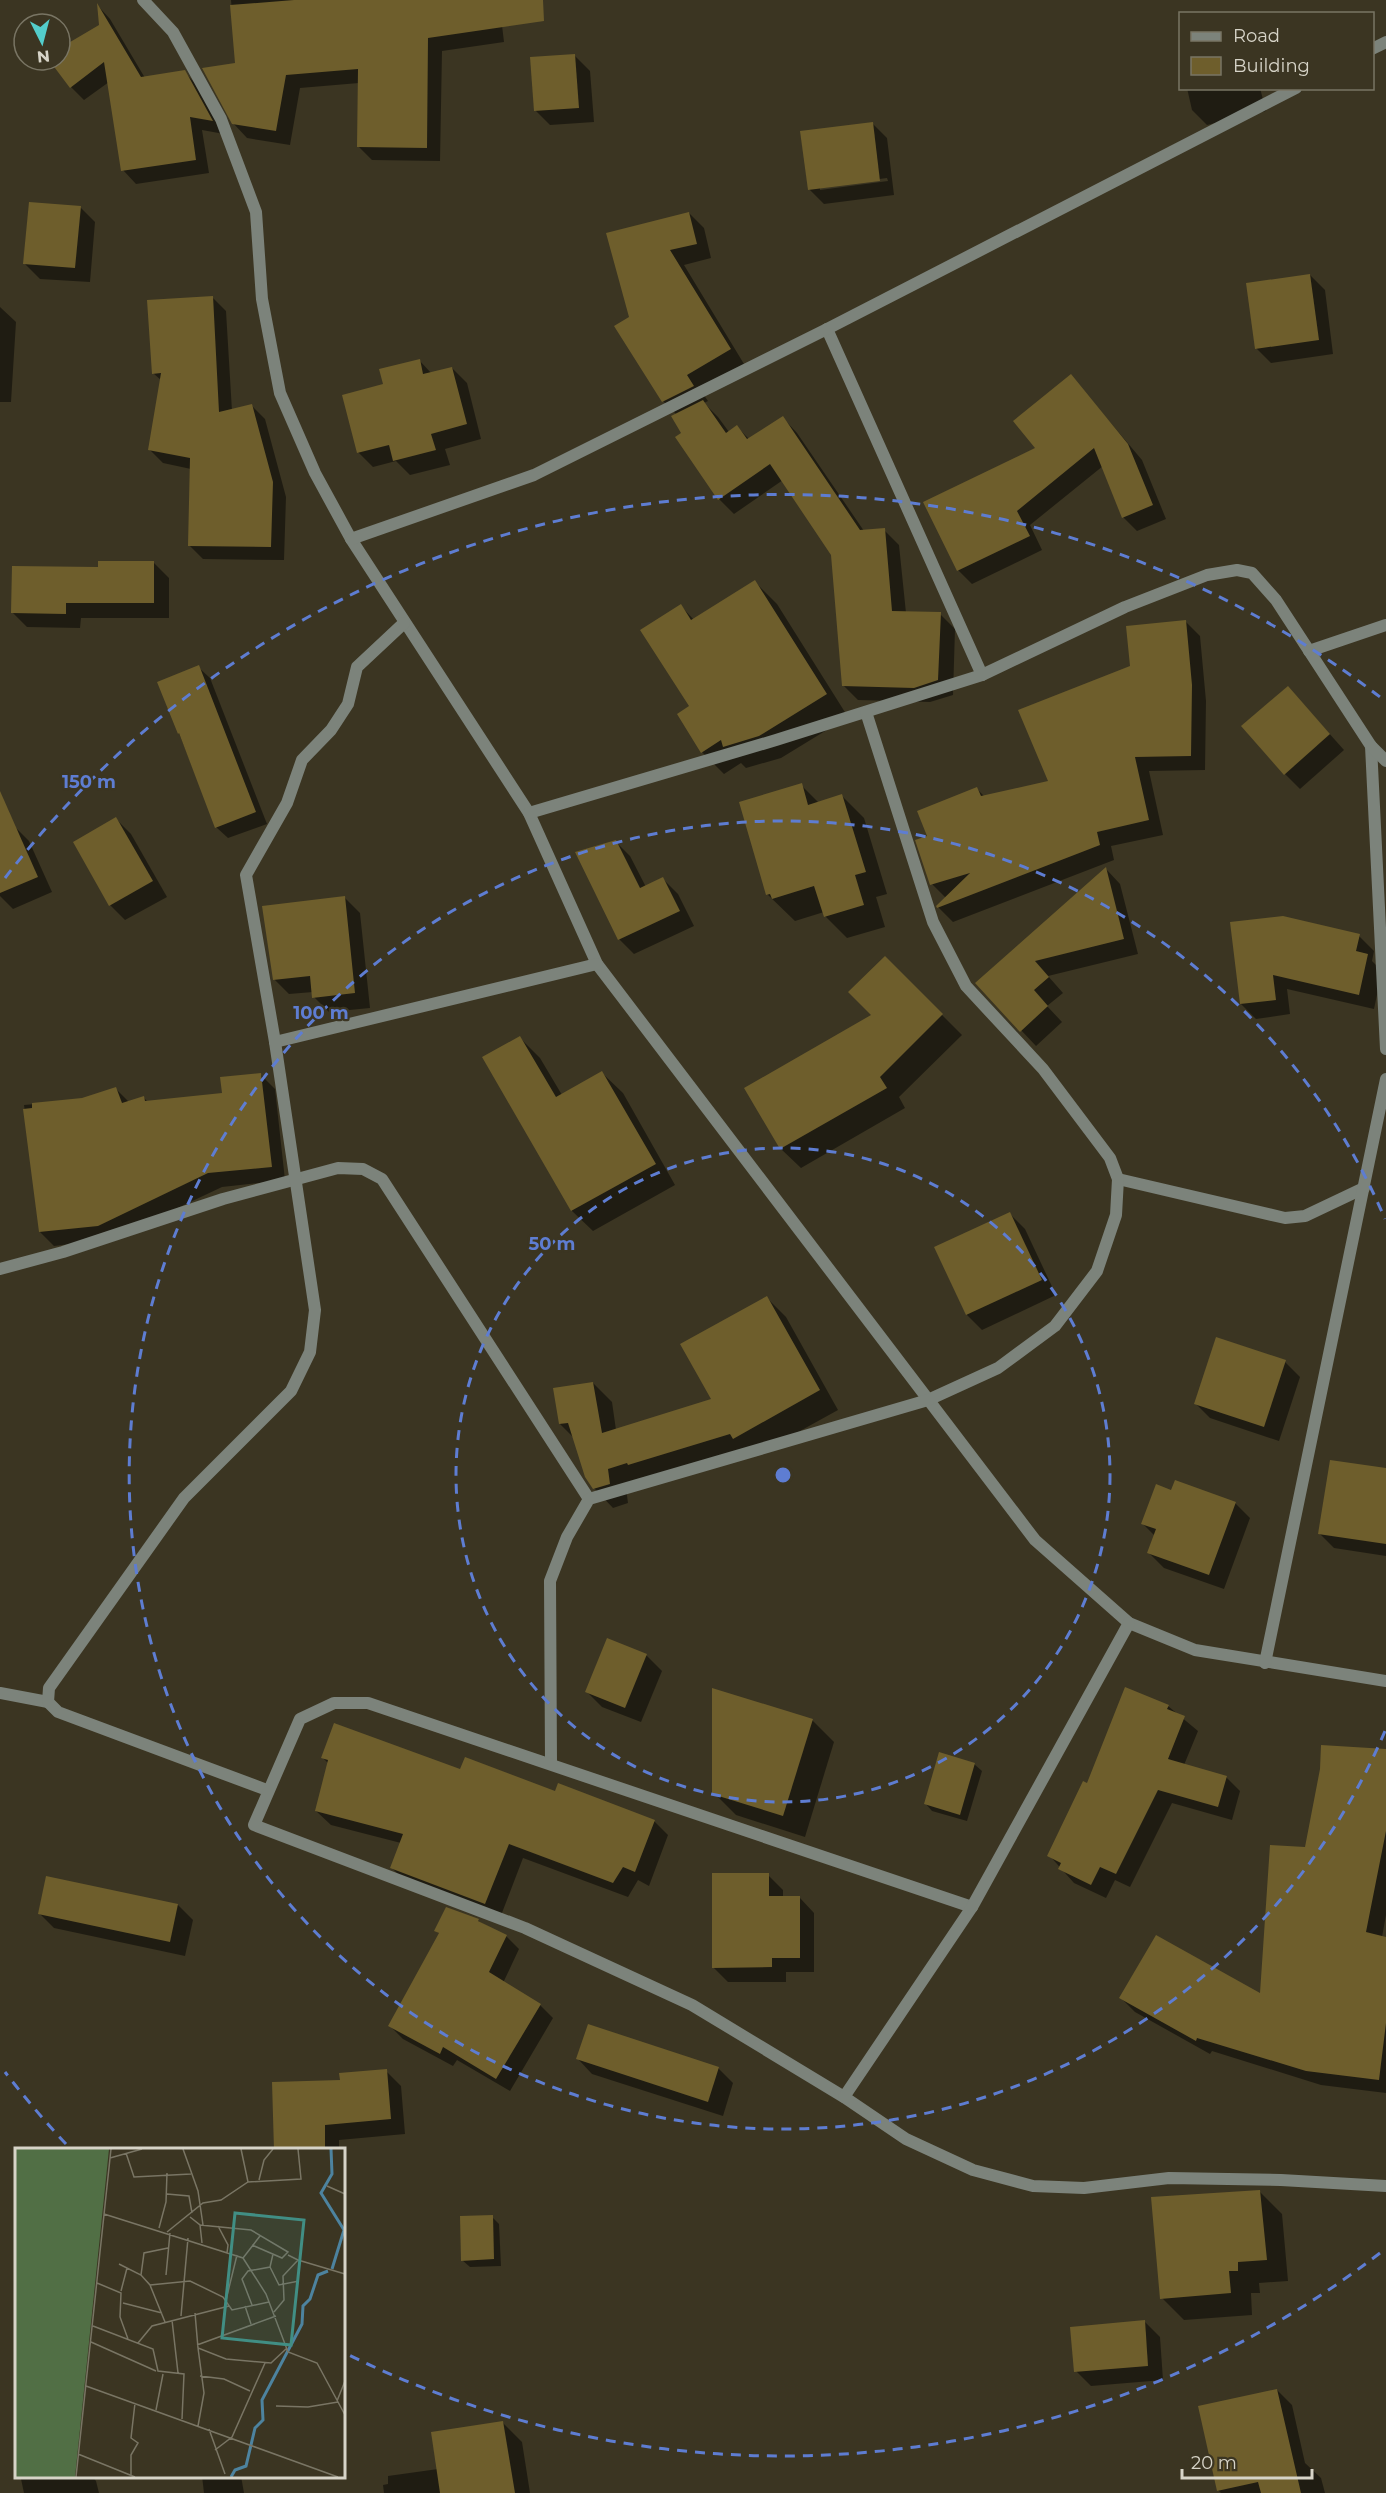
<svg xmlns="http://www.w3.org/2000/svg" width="1386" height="2493" font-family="Montserrat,sans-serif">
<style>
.shadow{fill:#0007;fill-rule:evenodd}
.building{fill:#6e5e2c}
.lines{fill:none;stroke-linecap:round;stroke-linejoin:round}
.minor{stroke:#7c837b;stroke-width:12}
.ring{fill:none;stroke:#5e7dd2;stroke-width:3;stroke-dasharray:10 8}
.inset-river{fill:none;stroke:#4d839f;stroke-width:3}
.inset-road{fill:none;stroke:#797564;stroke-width:1.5}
.view{fill:#418e84;fill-opacity:0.15;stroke:#418e84;stroke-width:3}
.inset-edge{fill:none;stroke:#d7d4c8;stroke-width:3}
.centre{fill:#5e7dd2;stroke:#3b3522;stroke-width:3}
.ring-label{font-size:18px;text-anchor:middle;font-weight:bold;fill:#5e7dd2;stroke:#3b3522;stroke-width:4.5;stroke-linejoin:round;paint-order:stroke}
</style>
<rect width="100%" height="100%" fill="#3b3522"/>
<!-- shadow -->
<g class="shadow">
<path d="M231,0H499L504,42L442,51L440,161L372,160L358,146L359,83L300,88L290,145L247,138L233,123L236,64Z"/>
<path d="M99,7L110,19L145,78L184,72L198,86L224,134L202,130L209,173L136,184L123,170L109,82L84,100L71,87L51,60H60V50L100,26Z"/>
<path d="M575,56L590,71L594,122L550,125L535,110Z"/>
<path d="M1187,88H1260L1266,111L1207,125L1192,110Z"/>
<path d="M872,123L887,138L894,195L824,204L809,189ZM887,178L888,181L820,190V187Z"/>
<path d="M80,207L95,222L90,282L40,279L25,264Z"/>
<path d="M689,213L704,228L711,258L684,265L744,364L701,391L708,401L704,403L718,417L729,432L737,427L749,439L783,418L797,433L864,531L884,530L899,545L906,613L940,614L955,629L953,695L930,702L858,700L843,685L833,555L783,480L734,514L719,499L683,434L677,415L663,401L630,318Z"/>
<path d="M1310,275L1325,290L1333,354L1271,363L1256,348Z"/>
<path d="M212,297L226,311L232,411L252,406L265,419L286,497L284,560L203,559L189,545L191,469L163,463L149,449L162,381L153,373Z"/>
<path d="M0,307L16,322L11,402H0Z"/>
<path d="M419,360L432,374L452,368L467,383L481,439L445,449L450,465L410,475L396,461L373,467L358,452L385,385Z"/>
<path d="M1071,376L1142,460L1166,519L1137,531L1123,517L1103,466L1030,525L1042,550L972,584L958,570L925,503L1037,448Z"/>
<path d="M154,563L169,578V618H81L80,628L27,627L12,612L100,569Z"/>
<path d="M755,582L777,604L848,717L781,758L746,768L741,763L724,774L702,752L691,706L681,606L694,620Z"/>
<path d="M1186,622L1200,636L1206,701L1205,770L1149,771L1163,835L1111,846L1114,860L953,922L938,907L946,898L932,884L928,837L977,789L984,796L1050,782L1132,666Z"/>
<path d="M198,667L210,678L267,824L228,838L216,827L159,682Z"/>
<path d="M1302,703L1344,750L1300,789L1285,774Z"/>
<path d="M801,785L819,803L842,796L864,818L887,894L876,897L885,927L847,938L825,916L824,912L795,921L767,894Z"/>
<path d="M116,819L131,834L167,897L125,920L110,905Z"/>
<path d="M14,826L29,841L52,892L13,909L0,896V832Z"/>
<path d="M615,841L630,856L646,887L663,879L678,894L694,926L634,954L619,939Z"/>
<path d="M1106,869L1120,884L1138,954L1048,976L1063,993L1047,1006L1062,1022L1036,1046L977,983Z"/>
<path d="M345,898L360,913L370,1008L329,1012L314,997L313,992L289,994L274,979Z"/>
<path d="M1231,924L1359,936L1374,951L1372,961L1382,971L1374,1009L1287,989L1290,1014L1256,1019L1241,1004Z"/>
<path d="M885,958L962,1035L899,1097L905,1108L801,1168L781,1149L746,1089L873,1016Z"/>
<path d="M520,1038L540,1058L562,1095L602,1073L623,1093L675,1185L593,1231L572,1211L484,1057Z"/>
<path d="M261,1075L275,1089L285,1180L222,1187L112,1239L54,1246L40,1232L24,1105L82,1100L116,1089L129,1102L143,1097L148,1102L224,1095Z"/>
<path d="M1010,1214L1025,1229L1056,1295L982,1330L967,1315L936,1248Z"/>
<path d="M767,1298L786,1317L838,1410L753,1457L626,1488L628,1503L613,1508L594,1488L574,1438L560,1424L593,1383L612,1402L616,1430L713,1400Z"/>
<path d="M1285,1362L1300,1377L1279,1441L1210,1418L1195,1403Z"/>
<path d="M1386,1470V1556L1334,1548L1319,1533Z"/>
<path d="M1171,1492L1235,1503L1250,1518L1224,1589L1164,1568L1149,1553L1155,1536L1143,1524Z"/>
<path d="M608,1640L647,1656L662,1671L641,1722L602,1707L587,1692Z"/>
<path d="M1168,1706L1198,1731L1184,1765L1226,1777L1240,1791L1232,1820L1172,1803L1130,1887L1115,1880L1106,1898L1074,1883L1049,1855L1087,1785Z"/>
<path d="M812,1720L834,1742L805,1837L736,1815L714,1793Z"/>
<path d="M1386,1750V1915L1382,1937L1386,1938V2093L1321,2085L1212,2051L1210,2054L1135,2012L1121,1998L1261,1996L1306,1849Z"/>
<path d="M323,1758L555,1793L654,1821L668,1835L649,1886L638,1880L628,1897L523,1858L500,1918L406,1882L391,1867L401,1843L331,1825L316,1811L329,1764Z"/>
<path d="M974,1764L982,1771L967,1821L932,1811L925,1803Z"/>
<path d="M768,1875L783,1890V1898H800L814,1913V1972H786V1982H728L713,1967Z"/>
<path d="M178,1905L193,1920L185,1956L54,1928L39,1913Z"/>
<path d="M446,1909L478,1921L506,1936L519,1949L503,1983L540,2005L553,2018L510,2091L457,2060L453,2066L403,2039L390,2026L440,1934L436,1931Z"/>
<path d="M578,2059L718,2068L733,2083L723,2116L592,2074Z"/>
<path d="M386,2071L401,2086L405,2134L339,2140V2150H275L342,2082Z"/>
<path d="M1260,2192L1282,2214L1288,2281L1259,2283L1260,2293H1251L1252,2315L1184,2320L1162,2298Z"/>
<path d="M492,2217L499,2224L501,2266L470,2267L462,2260Z"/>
<path d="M1145,2322L1160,2337L1163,2380L1091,2386L1076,2371Z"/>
<path d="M1277,2390L1292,2405L1305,2463L1321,2478L1325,2493H1221L1218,2490Z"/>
<path d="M503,2423L522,2442L530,2493H384L383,2485L388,2484V2476L438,2469Z"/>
<path d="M33,2476H92L96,2481L99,2493H24L21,2479Z"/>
<path d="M202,2476H241L244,2493H204Z"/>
</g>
<!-- building -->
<g class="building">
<path d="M294,0H543L544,21L428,38L427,148L357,147L358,69L286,75L276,131L232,124L202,68L235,63L230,5Z"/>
<path d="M97,3L141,77L185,70L213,121L190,117L196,160L121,171L104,62L70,88L49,60H60V48L99,25Z"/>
<path d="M575,54L579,108L534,111L530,57Z"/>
<path d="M873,122L880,181L808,190L800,131Z"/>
<path d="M29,202L81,206L75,268L23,264Z"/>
<path d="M689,212L697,244L670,250L731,349L687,375L694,386L662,402L614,326L629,317L606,233Z"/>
<path d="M1310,274L1319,340L1255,349L1246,283Z"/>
<path d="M213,296L219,412L252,404L273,482L271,547L188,546L190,458L148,450L161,373L152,374L147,300Z"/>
<path d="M420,359L423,374L452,367L467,424L431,434L436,450L393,461L389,445L357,453L342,395L383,384L379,369Z"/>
<path d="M1071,374L1128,444L1153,505L1122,518L1094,448L1017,511L1030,536L957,571L923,502L1035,448L1013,421Z"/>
<path d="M703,400L726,433L737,425L747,439L783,416L860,530L885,528L892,611L941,612L938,680L914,688L842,686L831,555L770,464L718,500L675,437L681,433L671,416Z"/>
<path d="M98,561H154V603H66V614L11,613L12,566L98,567Z"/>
<path d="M755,580L827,694L759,736L723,747L721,740L701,753L677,714L689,706L640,630L681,604L691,620Z"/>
<path d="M1186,620L1192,685L1191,756L1135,757L1149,820L1097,832L1100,845L937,908L936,906L970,873L930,885L915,840L927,836L917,811L977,787L981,796L1048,781L1018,710L1130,666L1126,626Z"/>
<path d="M199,665L256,812L215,828L179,733L178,734L157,682Z"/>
<path d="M1288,686L1330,734L1284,775L1241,726Z"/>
<path d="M802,783L808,805L842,794L866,872L855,875L864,905L824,917L814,886L772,899L770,894L766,895L739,802Z"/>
<path d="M0,791L38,877L0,893Z"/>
<path d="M116,817L153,881L109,906L73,842Z"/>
<path d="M616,840L640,888L663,877L680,911L618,940L575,852Z"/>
<path d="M1106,867L1124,939L1035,961L1049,977L1034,990L1048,1006L1020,1032L975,983Z"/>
<path d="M345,896L355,993L312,998L310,976L273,980L262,906Z"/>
<path d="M1283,916L1360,934L1356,951L1368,954L1359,995L1273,975L1276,1000L1240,1004L1230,922Z"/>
<path d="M885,956L943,1014L880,1077L887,1088L780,1149L744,1088L871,1015L848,992Z"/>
<path d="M520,1036L556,1097L602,1071L656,1164L571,1211L482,1057Z"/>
<path d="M261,1073L272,1167L208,1173L98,1226L39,1232L23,1109L32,1108V1103L82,1098L116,1087L122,1103L144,1096L145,1101L222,1093L220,1077Z"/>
<path d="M1010,1212L1042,1280L966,1315L934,1247Z"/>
<path d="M767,1296L820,1390L733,1439L730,1434L628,1465L627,1463L608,1469L610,1484L593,1489L585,1477L568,1423L559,1424L553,1388L593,1382L602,1433L711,1399L680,1344Z"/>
<path d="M1216,1337L1286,1360L1264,1427L1194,1404Z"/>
<path d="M1330,1460L1386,1468V1544L1318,1534Z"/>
<path d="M1175,1480L1236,1502L1209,1575L1147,1553L1156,1529L1141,1524L1156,1484L1171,1490Z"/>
<path d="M607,1638L647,1654L625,1708L585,1692Z"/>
<path d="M1125,1687L1169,1705L1167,1709L1185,1716L1168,1759L1227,1776L1218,1807L1158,1790L1116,1874L1100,1867L1091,1885L1058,1869L1061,1863L1047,1856L1083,1781L1087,1783Z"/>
<path d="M712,1688L813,1719L783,1816L712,1794Z"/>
<path d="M334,1723L460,1769L465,1757L555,1791L558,1783L655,1820L635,1872L623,1867L613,1883L509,1844L485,1904L390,1868L403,1834L315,1811L328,1760L321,1758Z"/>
<path d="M1321,1745L1386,1749V1831L1366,1932L1386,1937V2023L1379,2080L1306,2071L1197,2038L1196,2041L1119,1998L1156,1935L1260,1993L1270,1845L1305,1847L1320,1769Z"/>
<path d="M939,1752L975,1763L960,1815L924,1804Z"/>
<path d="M712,1873H769V1896H800V1958H772V1967L712,1968Z"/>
<path d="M46,1876L178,1904L170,1942L38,1914Z"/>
<path d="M446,1907L479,1919L478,1921L507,1935L489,1972L541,2004L496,2079L443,2047L440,2054L388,2026L439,1933L434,1931Z"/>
<path d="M588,2024L719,2067L708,2102L576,2059Z"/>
<path d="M387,2069L391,2119L325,2125V2150H274L272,2082L340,2080L339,2073Z"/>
<path d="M1260,2190L1267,2260L1238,2262V2271H1229L1231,2293L1160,2299L1151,2197Z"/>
<path d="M493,2215L494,2259L461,2261L460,2216Z"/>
<path d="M1145,2320L1148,2366L1074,2372L1070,2327Z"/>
<path d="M1277,2389L1301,2493H1261L1258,2482L1217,2491L1198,2406Z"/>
<path d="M503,2421L515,2493H440L431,2432Z"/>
</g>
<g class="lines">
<!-- minor -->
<g class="minor">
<path d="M143,0L173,32L221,119L256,212L262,299L280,393L315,473L351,539L529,813L597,964L1035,1540L1129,1623L1195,1650L1386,1681"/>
<path d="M1372,49L1386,42"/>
<path d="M827,329L982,675"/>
<path d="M351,539L534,475L827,329L1296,88"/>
<path d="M1309,651L1386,625"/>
<path d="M1371,746L1386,1049"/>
<path d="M529,813L776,740L982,675L1125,607L1207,575L1237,570L1252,573L1276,600L1371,746L1386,761"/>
<path d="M275,1042L597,964"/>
<path d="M1118,1179L1285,1218L1305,1216L1364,1188"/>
<path d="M0,1269L63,1252L223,1199L338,1168L363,1169L382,1179L589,1499"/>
<path d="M1265,1663L1386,1079"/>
<path d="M0,1693L48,1702"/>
<path d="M551,1763L550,1581L567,1537L589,1499L928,1400L998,1368L1055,1326L1097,1271L1116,1215L1118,1179L1110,1158L1043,1069L966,986L933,922L866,712"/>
<path d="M267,1790L58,1712L48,1702L49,1688L184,1498L291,1391L310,1352L315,1310L275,1042L246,875L287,803L302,760L331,730L348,704L357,667L404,623"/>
<path d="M972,1907L368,1703H334L300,1719L254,1825L525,1928L692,2005L844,2097L906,2139L973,2170L1033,2186L1084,2188L1169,2178L1281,2180L1386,2186"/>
<path d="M844,2097L972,1907L1129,1623"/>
</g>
</g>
<!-- distance rings -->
<g class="ring">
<circle cx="783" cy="1475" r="327"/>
<path d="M1385 1731A654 654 0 1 1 1385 1219"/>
<path d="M1380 2253A981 981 0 0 1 345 2353M66 2144A981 981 0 0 1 5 2072M5 878A981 981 0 0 1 1380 697"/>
</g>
<!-- overview -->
<g transform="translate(15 2148)">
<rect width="330" height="330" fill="#3b3522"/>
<path d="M0,1H94L60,329H0Z" fill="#516f45"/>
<path class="inset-river" d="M316,1L317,26L306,45L329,82L317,121M216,329L220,322L231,318L240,280L248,272L247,252L287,176L288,158L295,151L303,127L313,123"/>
<path class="inset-road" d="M168,1L183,43L188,77M226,1L233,34M111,5L119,29L176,26M95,10L127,1M244,32L249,12L258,1M312,38L330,46M152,46L174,48L177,65M89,66L228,110L251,146L273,204L302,215L330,267M175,69L185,77L187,95M185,77L236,82L273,104L267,110L237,97M203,78L213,97L212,105M144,80L151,54L152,25M152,84L188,55L206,52L233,34L286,31L283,1M228,110L245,88M283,112L330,126M104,116L126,127L135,137L150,174M255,119L264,137L284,133M126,127L129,105L153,100M151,127L155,85M82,135L106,145L105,169L113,191M135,137L175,133L208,149L217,162L254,154M106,143L112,120M211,152L222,107M108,155L147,165M237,157L227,131L233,123L255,119L258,106M230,158L236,176M259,164L269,152L268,128L283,112L273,107M180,165L183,200L211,211L256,215L272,200M166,168L173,90M157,172L163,225M78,178L138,201L143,223L169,226L167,271M76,194L141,223M123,195L137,178L214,158M182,197L261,168M183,200L189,245L183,278M185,228L209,231L235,243M71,238L323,329M322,253L330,233M261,258L293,259L323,254M141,262L148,226M194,281L210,326M200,302L217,289L250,215M63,306L120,329M116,328V307L123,295L116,290L120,255M61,329L96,1"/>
<path class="view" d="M220,65L289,72L276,197L207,190Z"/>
<rect width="330" height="330" class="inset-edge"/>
</g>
<circle cx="783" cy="1475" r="9" class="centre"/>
<g class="ring-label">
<text x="89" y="788">150 m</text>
<text x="321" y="1019">100 m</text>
<text x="552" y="1250">50 m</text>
</g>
<!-- legend -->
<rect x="1179" y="12" width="195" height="78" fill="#3b3522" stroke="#797564" stroke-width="1.5"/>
<rect x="1191" y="32" width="30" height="9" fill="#7c837b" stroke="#797564" stroke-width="1.5"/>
<text x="1233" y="42" font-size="18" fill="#d7d4c8">Road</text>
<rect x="1191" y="57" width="30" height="18" fill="#6e5e2c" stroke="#797564" stroke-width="1.5"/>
<text x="1233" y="72" font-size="18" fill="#d7d4c8">Building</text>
<!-- north arrow -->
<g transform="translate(42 42) rotate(174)"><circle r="28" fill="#3b3522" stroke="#797564" stroke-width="1.5"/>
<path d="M0-4.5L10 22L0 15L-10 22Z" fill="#53cdcb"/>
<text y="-9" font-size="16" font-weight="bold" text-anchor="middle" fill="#d7d4c8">N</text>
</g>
<!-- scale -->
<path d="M1182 2469v9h130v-9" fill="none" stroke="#d7d4c8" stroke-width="3"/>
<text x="1191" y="2469" font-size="18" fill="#d7d4c8" stroke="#3b3522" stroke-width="4.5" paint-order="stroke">20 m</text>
</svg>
